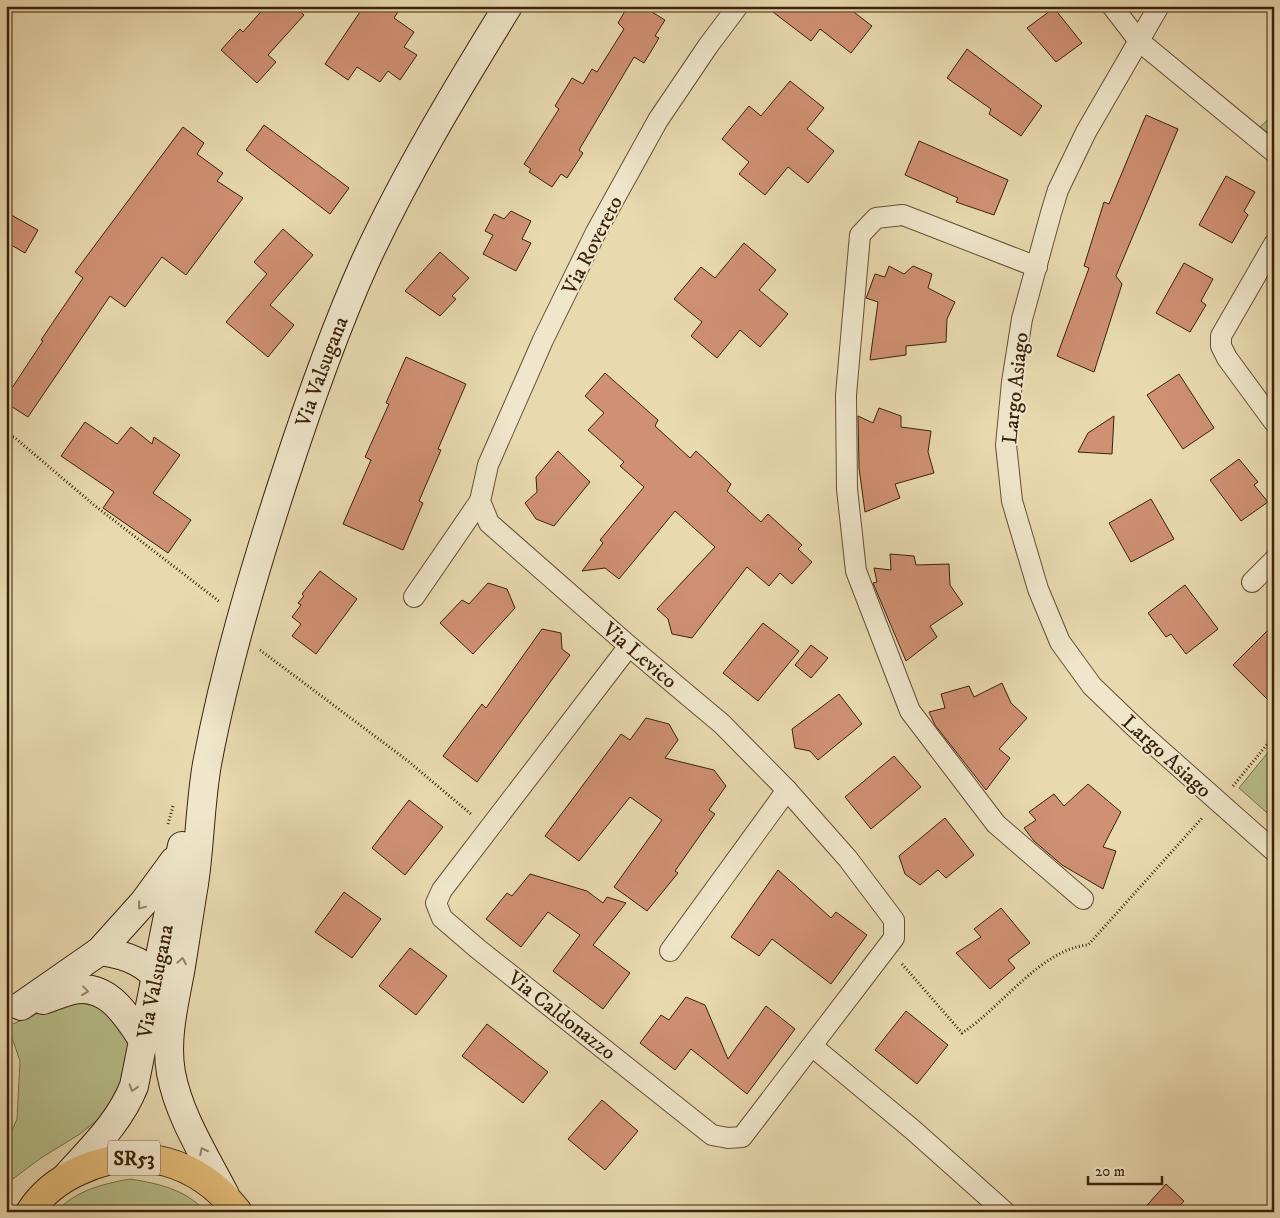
<svg xmlns="http://www.w3.org/2000/svg" width="1280" height="1218" font-family="'IM FELL DW Pica',serif">
<style>
.green{fill:#b7bf8a;stroke:#78704b}
.building{fill:#cf9073;stroke:#3a210c}
.lines{fill:none;stroke-linecap:round;stroke-linejoin:round}
.street-casing{stroke:#664f35;stroke-width:22}
.secondary-casing{stroke:#3a210c;stroke-width:30}
.primary-casing{stroke:#3a210c;stroke-width:30}
.path{stroke:#3a210c;stroke-width:3;stroke-dasharray:1 2.5;stroke-linecap:butt}
.street{stroke:#f0e6cb;stroke-width:20}
.secondary{stroke:#f0e6cb;stroke-width:28}
.primary{stroke:#e4bc78;stroke-width:28}
.oneway{stroke:#95846c}
.labels{text-anchor:middle;stroke-width:4;stroke-linejoin:round;paint-order:stroke}
.shield{fill:#f0e6cb;stroke:#715c45;stroke-width:1}
.shield-label{font-size:20px;font-weight:bold;fill:#3a210c}
.street-label{font-size:21px;fill:#3a210c;stroke:#f0e6cb}
</style>
<rect width="100%" height="100%" fill="#e8d9af"/>
<filter id="stains"><feTurbulence type="fractalNoise" baseFrequency=".004" numOctaves="4"/><feColorMatrix values="0 0 0 0 .2 0 0 0 0 .09 0 0 0 0 .02 0 0 0 .5 -.17"/></filter>
<radialGradient id="worn" r=".72"><stop offset=".6" stop-color="#630" stop-opacity="0"/><stop offset="1" stop-color="#630" stop-opacity=".3"/></radialGradient>
<!-- green -->
<g class="green">
<path d="M1274,114V142L1259,128Z"/>
<path d="M1274,745V819L1239,788Z"/>
<path d="M69,1000L103,1008L129,1042L122,1088L106,1113L80,1134L41,1158L6,1184V1144L17,1119L20,1061L8,1026Z"/>
<path d="M130,1179C160,1184 185,1189 206,1212H56C76,1190 103,1184 130,1179Z"/>
</g>
<!-- building -->
<g class="building">
<path d="M266,6H294L304,15L268,55L276,62L257,83L221,50L240,29L243,32Z"/>
<path d="M364,6H402L394,18L414,32L404,47L417,55L400,80L388,71L380,82L357,67L348,80L325,64Z"/>
<path d="M628,6H642L665,20L655,36L659,38L644,63L634,57L579,150L583,153L567,178L561,174L552,187L529,172L531,169L524,164L559,109L555,106L572,78L583,84L592,69L597,72L624,29L618,23Z"/>
<path d="M765,6H846L872,26L851,53L820,29L811,41Z"/>
<path d="M1054,8L1082,43L1056,62L1027,28Z"/>
<path d="M967,49L1042,106L1021,136L989,114L991,109L947,78Z"/>
<path d="M790,81L824,108L807,129L834,151L808,183L788,167L765,195L739,174L749,162L722,139L749,106L761,116Z"/>
<path d="M1146,115L1178,129L1116,276L1122,284L1094,372L1057,356L1089,268L1084,266L1104,202L1109,204Z"/>
<path d="M264,125L349,188L330,214L246,150Z"/>
<path d="M183,127L204,143L197,154L223,173L217,181L243,198L186,275L162,257L125,307L110,296L28,417L6,403V397L43,341L41,340L83,278L75,272Z"/>
<path d="M919,141L1008,180L994,215L956,202L958,198L905,175Z"/>
<path d="M1226,176L1255,192L1244,211L1248,215L1232,243L1199,225Z"/>
<path d="M511,211L531,221L522,239L531,243L516,271L483,254L493,235L485,231L494,214L504,219Z"/>
<path d="M6,212L38,230L25,253L6,242Z"/>
<path d="M283,229L313,255L270,305L294,325L268,357L226,322L267,274L254,262Z"/>
<path d="M744,243L776,270L759,290L788,314L760,347L740,330L717,358L691,336L702,322L674,299L701,267L715,278Z"/>
<path d="M440,252L469,278L452,296L456,299L440,316L405,291Z"/>
<path d="M1184,263L1213,279L1201,301L1206,305L1190,332L1156,313Z"/>
<path d="M889,266L904,274L913,266L932,274L928,288L955,302L947,319L946,342L906,346V355L870,360L878,302L866,298L867,296L875,274L885,277Z"/>
<path d="M406,357L466,384L438,449L441,450L419,501L423,503L403,550L343,524L371,460L365,457L389,404L386,403Z"/>
<path d="M605,373L658,420L655,426L690,458L696,451L731,484L727,491L761,522L768,514L802,545L798,549L812,562L792,584L780,573L769,586L747,567L692,638L672,634L668,619L657,609L715,547L675,511L619,579L605,568L582,571L603,543L600,540L644,487L620,466L624,462L588,430L604,413L585,396Z"/>
<path d="M1179,374L1214,428L1183,449L1147,395Z"/>
<path d="M879,408L901,416V427L931,431L928,452L934,473L895,484L900,498L865,512L859,468L858,416L873,423Z"/>
<path d="M1114,416L1112,454L1078,452L1088,433Z"/>
<path d="M85,422L117,444L131,427L152,444L154,437L180,455L153,493L191,520L168,553L103,508L114,492L61,456Z"/>
<path d="M558,451L590,482L554,526L536,519L525,503L537,492L536,477Z"/>
<path d="M1239,459L1258,482L1254,485L1268,502L1241,521L1210,480Z"/>
<path d="M1151,499L1174,539L1131,562L1109,523Z"/>
<path d="M890,554L914,556L916,565L949,564L950,585L963,604L930,626L937,637L906,661L873,583L877,582L874,568L891,570Z"/>
<path d="M320,571L357,599L316,654L292,636L301,624L292,617L301,605L298,603L304,596L302,594Z"/>
<path d="M488,583L507,589L515,608L473,654L440,623L462,600L469,604Z"/>
<path d="M1185,585L1218,629L1186,654L1171,634L1166,637L1148,613Z"/>
<path d="M763,623L799,651L758,701L723,673Z"/>
<path d="M1274,624V706L1233,665Z"/>
<path d="M542,629L561,633L562,649L570,655L477,782L443,756L482,704L486,708Z"/>
<path d="M811,645L828,658L811,678L795,665Z"/>
<path d="M1002,683L1011,703L1027,718L999,749L1010,758L986,790L935,725L929,712L945,708L941,694L969,686L974,697Z"/>
<path d="M839,694L862,724L818,760L810,751L795,748L792,729Z"/>
<path d="M646,718L669,724L678,740L665,758L714,770L726,786L709,810L715,814L675,871L678,873L647,911L614,887L662,820L630,797L579,861L545,836L621,734L630,740Z"/>
<path d="M894,756L921,787L871,829L845,797Z"/>
<path d="M1088,784L1121,812L1103,847L1116,851L1103,889L1062,865L1034,841L1024,828L1036,820L1029,812L1054,794L1064,806Z"/>
<path d="M409,800L443,827L405,875L372,848Z"/>
<path d="M945,818L974,855L946,878L938,870L920,885L905,874L899,856Z"/>
<path d="M778,870L831,918L836,912L867,935L831,984L772,939L759,956L731,937Z"/>
<path d="M530,874L587,891L603,903L607,897L626,903L593,945L630,973L603,1009L553,971L580,935L548,912L521,947L486,919L507,893L512,896Z"/>
<path d="M344,892L381,919L352,958L315,932Z"/>
<path d="M1001,908L1030,943L1008,960L1015,968L990,989L956,953L981,937L974,929Z"/>
<path d="M410,948L447,976L416,1015L379,986Z"/>
<path d="M686,997L705,1005L728,1059L766,1006L795,1029L747,1094L691,1049L675,1070L640,1043L661,1015L669,1020Z"/>
<path d="M906,1011L948,1045L917,1084L875,1050Z"/>
<path d="M487,1024L548,1072L523,1103L462,1056Z"/>
<path d="M602,1100L638,1131L605,1170L568,1139Z"/>
<path d="M1166,1184L1184,1201L1174,1212H1141Z"/>
</g>
<g class="lines">
<defs>
<g id="street">
<path d="M1112,6L1139,41L1274,152"/>
<path d="M1159,6L1086,132L1058,190L1051,213L1022,319L1012,382L1006,445L1012,501L1038,589L1060,642L1092,686L1141,733L1274,851"/>
<path d="M1274,244L1221,336V346L1227,358L1274,422"/>
<path d="M1037,267L903,215L876,218L860,235L846,395L847,489L856,571L910,711L996,824L1083,899"/>
<path d="M1252,582L1274,560"/>
<path d="M414,597L480,501"/>
<path d="M629,646L442,890L436,903L442,918L478,949L712,1135L728,1138L742,1137L894,938V920L848,859L787,790L722,724L629,646L489,523L480,501L488,465L543,340L596,232L658,120L708,46L738,6"/>
<path d="M670,951L787,790"/>
<path d="M812,1046L913,1130L1005,1212"/>
</g>
<g id="secondary">
<path d="M100,951C127,955 150,963 164,988"/>
<path d="M43,1000C53,997 63,992 73,990C108,983 127,1016 143,1040"/>
<path d="M21,1006L100,951L144,902L174,861"/>
<path id="s1" d="M66,1177C91,1149 120,1122 134,1086L182,846"/>
<path id="s2" d="M225,1195C205,1156 179,1116 171,1073C165,1040 174,1004 180,972C185,943 189,913 194,884C200,844 200,804 207,764C225,668 253,574 283,482C307,408 333,333 365,262C406,173 457,89 508,6"/>
</g>
<path id="primary" d="M30,1212C42,1193 59,1180 79,1171C139,1143 198,1161 238,1212"/>
</defs>
<!-- street casing -->
<use href="#street" class="street-casing"/>
<!-- secondary casing -->
<use href="#secondary" class="secondary-casing"/>
<!-- primary casing -->
<use href="#primary" class="primary-casing"/>
<!-- path -->
<g class="path">
<path d="M6,436L14,437L94,505L220,602"/>
<path d="M260,650L408,761L472,815"/>
<path d="M1233,786L1274,736"/>
<path d="M168,824L173,806"/>
<path d="M902,964L962,1033C1001,1008 1041,949 1088,945L1203,817"/>
<path d="M6,1048L10,1074L9,1119L6,1124"/>
</g>
<!-- street -->
<use href="#street" class="street"/>
<!-- secondary -->
<use href="#secondary" class="secondary"/>
<!-- primary -->
<use href="#primary" class="primary"/>
</g>
<!-- one-way arrows -->
<defs><path id="oneway-chevron" d="M-2-3.5L2.5 0L-2 3.5" fill="none" stroke-width="1.6" stroke-linecap="round" stroke-linejoin="round" transform="scale(1.25)"/></defs>
<g class="oneway">
<use href="#oneway-chevron" transform="translate(141 906) rotate(129)"/>
<use href="#oneway-chevron" transform="translate(182 961) rotate(-80)"/>
<use href="#oneway-chevron" transform="translate(85 991) rotate(7)"/>
<use href="#oneway-chevron" transform="translate(133 1088) rotate(107)"/>
<use href="#oneway-chevron" transform="translate(203 1151) rotate(-117)"/>
</g>
<g class="labels">
<!-- shield labels -->
<rect class="shield" x="108" y="1140.5" width="52" height="35" rx="4"/>
<g class="shield-label">
<text x="134" y="1165">SR53</text>
</g>
<!-- street labels -->
<g class="street-label">
<text transform="translate(592 245) rotate(-63)" y="7">Via Rovereto</text>
<text dy="7" stroke="none"><textPath href="#s2" startOffset="855">Via Valsugana</textPath></text>
<text transform="translate(1015 388) rotate(-84)" y="7">Largo Asiago</text>
<text transform="translate(640 655) rotate(40)" y="7">Via Levico</text>
<text transform="translate(1167 756) rotate(42)" y="7">Largo Asiago</text>
<text dy="7" stroke="none"><textPath href="#s1" startOffset="221">Via Valsugana</textPath></text>
<text transform="translate(562 1015) rotate(38)" y="7">Via Caldonazzo</text>
</g>
</g>
<!-- margin -->
<rect width="1280" height="1218" fill="none" stroke="#e8d9af" stroke-width="25"/>
<rect x="8" y="8" width="1265" height="1203" fill="none" stroke="#3a210c" stroke-width="2.5"/>
<rect x="12" y="12" width="1255" height="1193" fill="none" stroke="#3a210c"/>
<!-- scale -->
<path d="M1088 1176v8h74v-8" fill="none" stroke="#3a210c" stroke-width="2.5"/>
<text x="1095" y="1176" font-size="15" fill="#3a210c" stroke="#f0e6cb" stroke-width="4" paint-order="stroke">20 m</text>
<rect width="100%" height="100%" filter="url(#stains)"/>
<rect width="100%" height="100%" fill="url(#worn)"/>
</svg>
